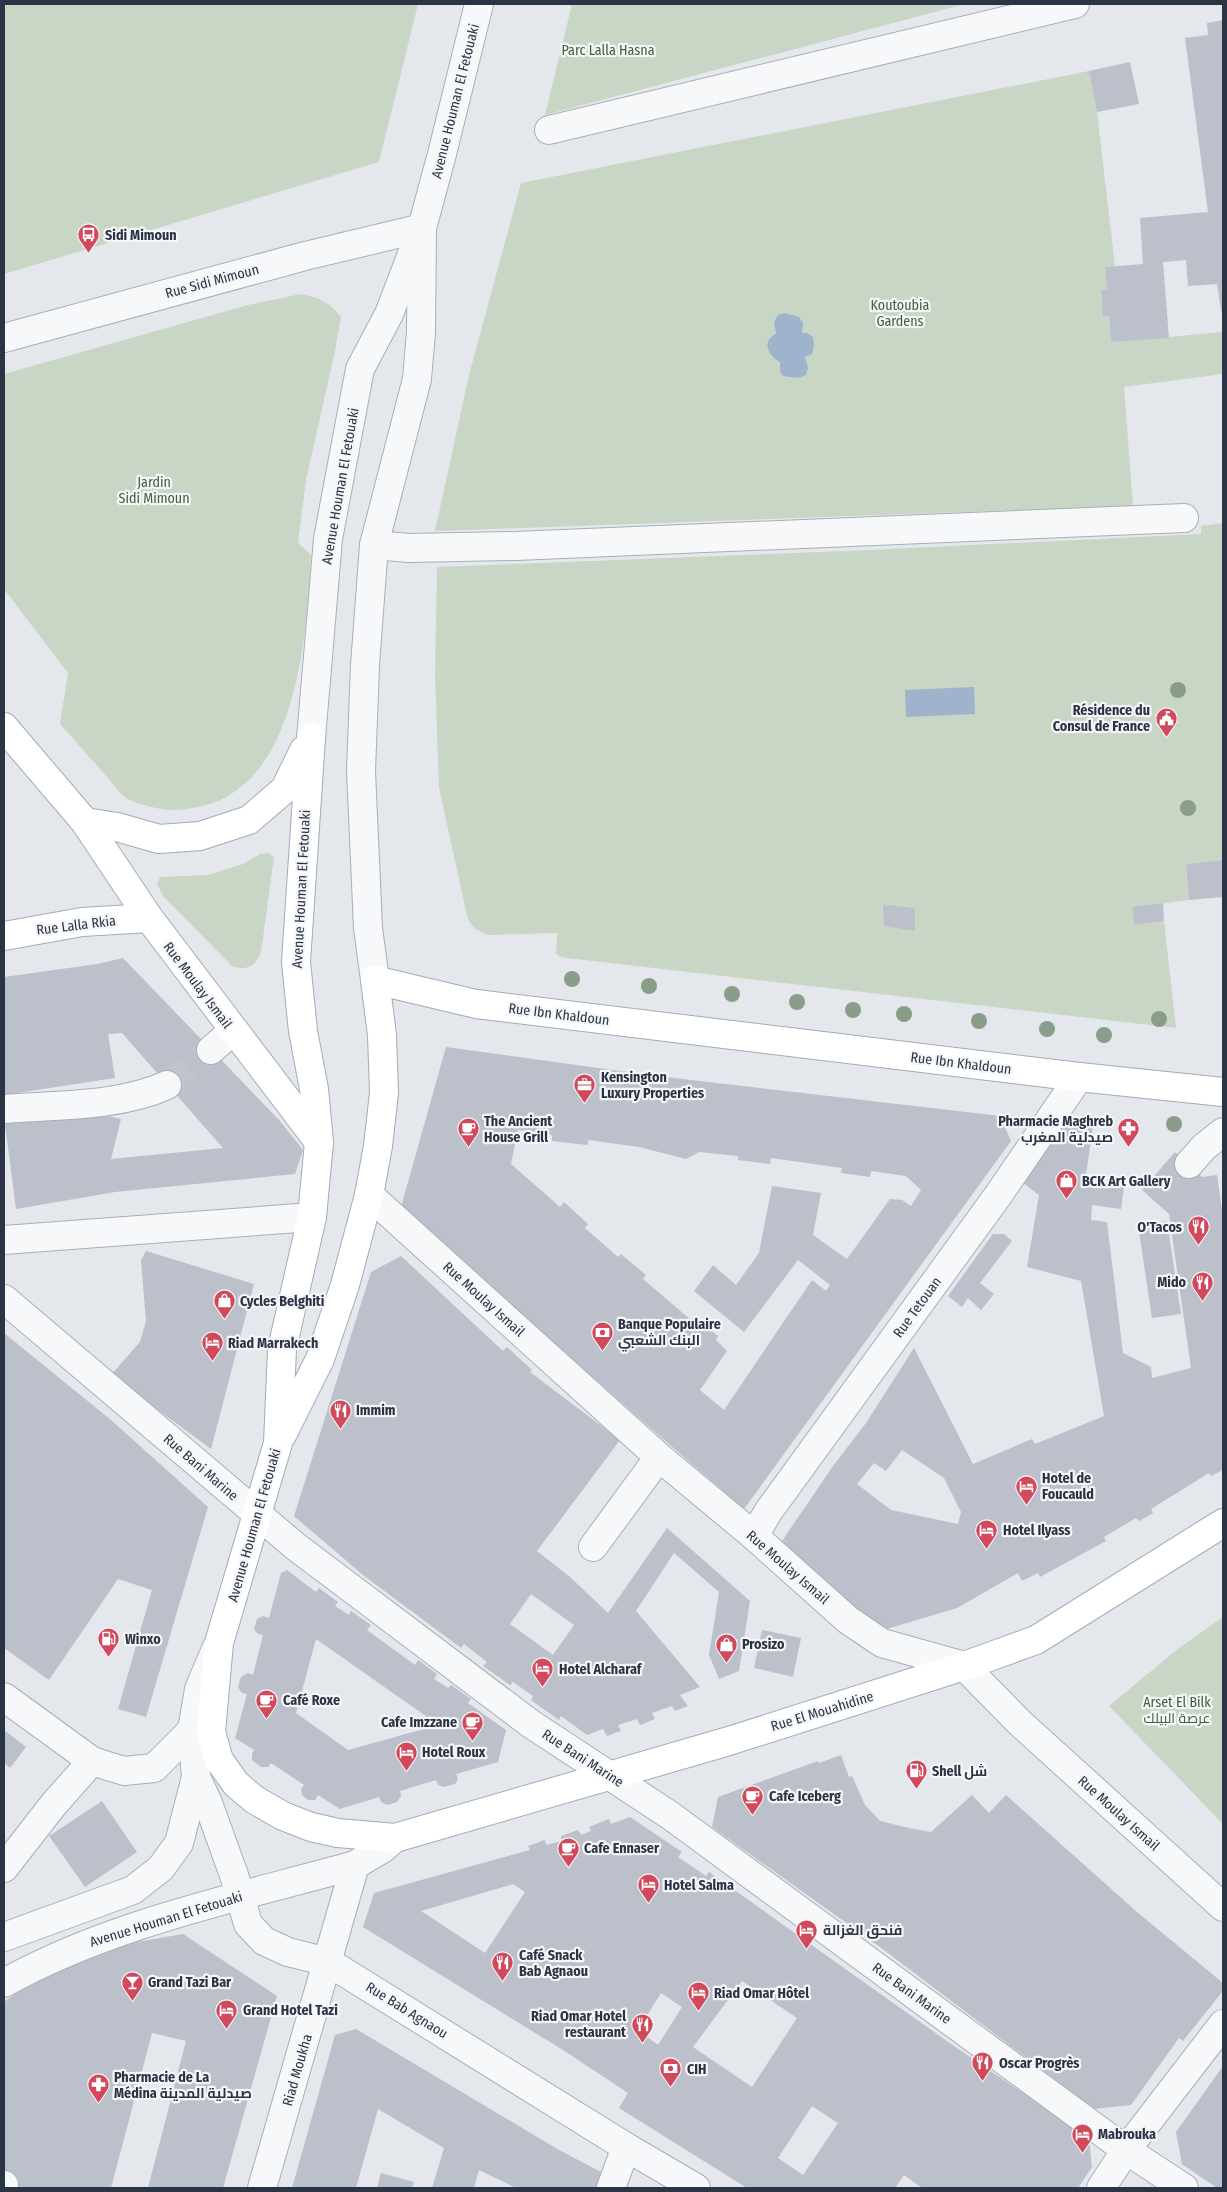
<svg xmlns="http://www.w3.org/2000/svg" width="1227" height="2192" font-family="'Fira Sans Condensed',Cairo,sans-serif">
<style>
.green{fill:#c9d6c5;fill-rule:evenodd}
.water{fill:#9fb4cc}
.building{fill:#bbc0ca;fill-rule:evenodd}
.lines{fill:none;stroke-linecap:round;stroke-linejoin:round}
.minor-tunnel{stroke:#bfc3cb;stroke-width:28;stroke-dasharray:28 14;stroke-linecap:butt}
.minor-casing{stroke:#a9aeb7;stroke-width:30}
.major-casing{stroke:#a3abb8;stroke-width:30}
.minor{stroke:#f7f8fa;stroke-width:28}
.major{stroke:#fff;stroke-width:28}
.tree{fill:#899d89}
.labels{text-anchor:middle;stroke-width:4.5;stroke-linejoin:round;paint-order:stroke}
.park-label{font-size:14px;fill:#3f6138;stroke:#f4f6f9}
.street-label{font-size:14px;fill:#2b3445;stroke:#f4f6f9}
.poi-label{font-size:14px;font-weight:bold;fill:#2b3445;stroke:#f4f6f9;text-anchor:start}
</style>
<rect width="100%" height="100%" fill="#e4e7ec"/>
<!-- green -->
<g class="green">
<path d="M4,4H418L379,162L4,274Z"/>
<path d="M572,4H965L545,115Z"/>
<path d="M1089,71L1097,112L1115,266L1105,267L1107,290L1101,291L1103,316H1109L1111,342L1223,332V374L1124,387L1133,506L435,531L469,375L521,183Z"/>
<path d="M301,294C319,298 330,302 341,317L335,351L306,480L298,543L311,555C306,638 298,793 192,808C186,809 179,810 173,810C163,811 134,803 126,798C119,793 113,784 108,778C92,760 76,742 60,724L68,673L4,589V374L248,305Z"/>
<path d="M1223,523V860L1186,864L1189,900L1132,907L1134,925L1164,921L1176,1028L567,958L560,957L556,953L557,933L488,935L475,929L468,920L439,788L435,674L437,567L869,550L1201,534V526ZM884,904L915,908V930L884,926Z"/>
<path d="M268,853L274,857L261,952C255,967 247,971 232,966L164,897L157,884L160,877L208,875L243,864L260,854Z"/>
<path d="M1223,1617V1824L1109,1706L1179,1648Z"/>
</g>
<!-- water -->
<g class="water">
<path d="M785,313L799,317L803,323L802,333H807L813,337L814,347L812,354L805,357L808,368L806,375L798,378L783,376L780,371V362C768,356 761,341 776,334L774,322L778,315Z"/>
<path d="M974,687L975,714L906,717L905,690Z"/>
</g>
<!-- building -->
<g class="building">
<path d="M1223,20V322L1217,284L1188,286L1186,260L1163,262L1169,338L1111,342L1109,316L1103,317L1101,290H1107L1105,267L1143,264L1140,218L1208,212L1185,38L1208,35L1207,23Z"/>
<path d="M1130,62L1139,104L1097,112L1089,71Z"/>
<path d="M1223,860V897L1189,900L1186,864Z"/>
<path d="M1163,903L1164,921L1134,925L1132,907Z"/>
<path d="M883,904L915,908V931L884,926Z"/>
<path d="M123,958L279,1120L303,1150L295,1174L115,1192L16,1209L4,1117L61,1105L121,1119L111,1159L223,1148L122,1033L108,1034L115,1078L4,1095V977L97,964Z"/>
<path d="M446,1047L649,1075L1000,1116L1011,1141L744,1509L663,1439L401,1207ZM518,1130L552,1135V1141L588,1145V1140L639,1147L686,1159L699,1152L738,1156V1160L770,1164L771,1158L842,1168L841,1173L870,1177L871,1171L906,1176L921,1190L911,1206L902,1200L890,1199L847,1259L813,1235L821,1193L772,1186L759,1253L736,1285L713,1265L694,1291L744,1332L798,1260L830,1285L826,1291L812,1280L724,1410L700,1390L727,1351L716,1340L718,1336L695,1317L691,1320L643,1279L646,1275L621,1254L618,1257L585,1228L588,1224L564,1202L560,1207L511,1164Z"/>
<path d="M1066,1122L1093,1126L1085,1182L1124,1187L1121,1209L1092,1205L1091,1220L1107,1222L1123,1353L1151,1367L1152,1378L1191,1368L1169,1214L1142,1190L1175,1152L1202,1177L1217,1175L1223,1217V1470L1211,1476L1209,1473L1151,1509L1153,1513L1139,1521L1136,1518L1104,1537L1106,1541L1040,1577L1038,1573L1022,1581L1018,1573L957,1608L880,1631L780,1544L833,1466L866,1423L914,1348L973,1464L1032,1439L1035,1444L1104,1416L1081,1281L1027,1267L1039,1195L1023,1183ZM902,1450L944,1478L961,1512L958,1524L891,1510L857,1484L874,1463L886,1471Z"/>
<path d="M1167,1221L1181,1314L1152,1318L1138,1225Z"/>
<path d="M993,1234H1004L1012,1241L980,1283L994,1294L981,1310L968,1298L962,1307L948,1296Z"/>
<path d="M146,1251L254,1284L211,1449L111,1375L140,1342L146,1321L141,1260Z"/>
<path d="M401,1256L503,1351L507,1347L532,1370L530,1372L620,1440L537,1551L570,1577L608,1613L667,1528L750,1601L739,1671L719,1679L709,1655L719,1592L674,1553L636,1611L700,1687L680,1695L688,1706L675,1711L672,1706L652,1713L655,1719L640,1725L637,1719L618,1725L621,1731L607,1736L603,1729L587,1735L561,1716L559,1720L531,1700L533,1696L513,1682L510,1685L483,1666L487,1662L464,1644L461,1648L363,1575L294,1516L371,1272ZM531,1594L574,1625L553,1655L510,1624Z"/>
<path d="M4,1333L111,1420L208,1507L146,1717L118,1709L152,1590L118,1579L49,1680L4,1648Z"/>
<path d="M287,1570L316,1592L319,1588L338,1602L335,1606L349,1615L351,1611L371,1625L367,1630L415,1665L418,1660L437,1674L434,1679L448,1688L451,1685L471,1699L468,1703L506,1730L498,1762L456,1774L458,1779L455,1784L444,1787L438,1785L436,1780L400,1791L401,1796L397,1802L387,1805L381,1802L379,1797L340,1809L318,1795L315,1800H308L302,1795L301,1789L304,1785L271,1763L268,1767H261L252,1760V1754L254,1750L235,1738L247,1694L242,1693L238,1687L241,1677L248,1673L253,1675L263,1635L258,1634L254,1629L257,1619L263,1616L269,1618L281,1573ZM316,1639L430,1719L424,1729L348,1750L296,1713Z"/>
<path d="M762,1630L801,1638L793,1677L754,1668Z"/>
<path d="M4,1730L26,1747L10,1768L4,1763Z"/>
<path d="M841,1755L849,1777L852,1776L865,1805L880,1821L909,1828L931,1832L972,1795L989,1813L1006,1795L1137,1912L1223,1983V1991L1183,2041L1179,2038L1131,2105L1094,2109L880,1947L712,1827L718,1797L818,1761L819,1763Z"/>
<path d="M102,1801L137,1852L85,1887L49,1836Z"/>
<path d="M630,1817L682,1852L678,1857L706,1876L709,1872L951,2044L1089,2138L1092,2167L1078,2188H922L904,2175L895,2188H747L619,2108L628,2093L563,2050L363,1927L374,1893L530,1850L528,1846L545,1840L546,1845L562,1841L561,1836L578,1830L581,1835L591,1831L589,1827L609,1819L611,1824ZM513,1884L525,1892L485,1953L421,1911ZM742,1981L797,2018L752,2087L693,2047ZM661,1993L682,2007L658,2045L638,2030ZM812,2106L838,2123L803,2175L778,2158Z"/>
<path d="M183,1934L277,1996L223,2188H148L186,2041L152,2033L111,2188H9L4,2176V2002L45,1971L102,1948Z"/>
<path d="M356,2029L559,2150L601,2172L596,2188H516L479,2170L474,2188H432L444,2148L378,2109L356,2188H292L335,2035Z"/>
<path d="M1223,2066V2188H1217L1182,2164L1176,2132Z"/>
<path d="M381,2173L414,2182L412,2188H377Z"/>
</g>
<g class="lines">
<!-- minor-tunnel -->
<path class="minor-tunnel" d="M167,1085L211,1050"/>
<defs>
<g id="minor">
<path d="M549,130L1075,4"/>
<path d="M4,338L305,256L422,228"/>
<path d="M374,545L409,548L516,546L1184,518"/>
<path d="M311,738L328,539L360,369L389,314L422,228L442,154L479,4"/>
<path d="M375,980L368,928L361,771L365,665L374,545L417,379L421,332L422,228"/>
<path d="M211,1050L233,1031"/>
<path d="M4,1109C56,1105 119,1107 167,1085"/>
<path d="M1189,1164L1204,1147L1223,1132"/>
<path d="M369,1195L659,1457L754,1536L848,1620L882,1643L964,1666L1019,1722L1223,1907"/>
<path d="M4,1240L312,1217"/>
<path d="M4,1299L295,1546L531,1724L671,1816L1126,2150L1184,2188"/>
<path d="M754,1536L768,1512L999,1194L1079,1077"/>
<path d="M593,1547L659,1457"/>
<path d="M4,1697L92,1761L124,1771L154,1768L192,1730"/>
<path d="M196,1777L208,1803L235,1878L248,1924L264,1941L288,1952L328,1962L626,2147L696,2188"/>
<path d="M4,1868L54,1804L92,1761"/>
<path d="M4,1937L133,1890L161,1868L179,1843L196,1777L192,1730L199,1689L216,1649"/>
<path d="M4,1983C112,1923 237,1898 355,1865L382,1849L395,1838"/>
<path d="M4,2186V2185"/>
<path d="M262,2188L355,1865"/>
<path d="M611,2188L626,2147"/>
<path d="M1101,2188L1126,2150L1223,2024"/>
</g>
<g id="major">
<path d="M4,727L85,822L149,918L319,1142"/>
<path d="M311,738L296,962L303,1031L314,1089L319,1142L312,1217L282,1349L278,1443L219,1643L211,1732L219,1760L236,1784L255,1800L283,1816L311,1827L338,1833L395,1838L729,1741L964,1666L1036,1640L1223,1523"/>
<path d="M85,822L117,827L159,839L200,836L249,820L285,789L304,750"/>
<path d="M4,936L82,922L149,918"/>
<path d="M282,1435L320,1359L345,1285L369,1195L378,1146L384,1093L382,1035L375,980L476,1004L1079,1077L1223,1092"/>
</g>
</defs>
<!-- minor casing -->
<use href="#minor" class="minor-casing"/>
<!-- major casing -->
<use href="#major" class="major-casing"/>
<!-- minor -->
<use href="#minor" class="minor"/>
<!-- major -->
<use href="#major" class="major"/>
</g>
<!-- trees -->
<g class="tree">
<circle cx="1178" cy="690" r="8"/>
<circle cx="1188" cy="808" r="8"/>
<circle cx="572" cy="979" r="8"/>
<circle cx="649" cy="986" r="8"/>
<circle cx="732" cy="994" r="8"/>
<circle cx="797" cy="1002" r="8"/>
<circle cx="853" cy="1010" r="8"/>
<circle cx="904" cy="1014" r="8"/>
<circle cx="1159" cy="1019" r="8"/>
<circle cx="979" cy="1021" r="8"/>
<circle cx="1047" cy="1029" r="8"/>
<circle cx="1104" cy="1035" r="8"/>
<circle cx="1174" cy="1124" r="8"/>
</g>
<!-- icons -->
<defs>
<symbol id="bus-pin" viewBox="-11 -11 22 30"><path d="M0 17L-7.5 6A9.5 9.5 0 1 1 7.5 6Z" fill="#d1495b" stroke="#f4f6f9"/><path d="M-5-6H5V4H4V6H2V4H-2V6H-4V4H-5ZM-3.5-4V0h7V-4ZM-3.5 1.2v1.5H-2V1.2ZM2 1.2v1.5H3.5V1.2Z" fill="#fff"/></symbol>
<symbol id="civic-pin" viewBox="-11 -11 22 30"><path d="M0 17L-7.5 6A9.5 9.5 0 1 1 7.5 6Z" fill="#d1495b" stroke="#f4f6f9"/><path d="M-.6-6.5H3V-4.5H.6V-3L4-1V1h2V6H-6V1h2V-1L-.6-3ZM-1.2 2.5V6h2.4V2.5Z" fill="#fff"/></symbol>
<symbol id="office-pin" viewBox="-11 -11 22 30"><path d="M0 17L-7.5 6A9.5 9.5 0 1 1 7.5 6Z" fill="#d1495b" stroke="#f4f6f9"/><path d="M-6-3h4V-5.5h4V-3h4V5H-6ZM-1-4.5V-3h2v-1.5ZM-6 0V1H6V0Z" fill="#fff"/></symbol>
<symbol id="cafe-pin" viewBox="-11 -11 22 30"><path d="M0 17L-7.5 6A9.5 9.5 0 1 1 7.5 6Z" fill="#d1495b" stroke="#f4f6f9"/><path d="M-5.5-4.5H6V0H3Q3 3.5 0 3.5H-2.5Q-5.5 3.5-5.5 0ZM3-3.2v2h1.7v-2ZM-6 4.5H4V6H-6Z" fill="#fff"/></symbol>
<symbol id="pharmacy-pin" viewBox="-11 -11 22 30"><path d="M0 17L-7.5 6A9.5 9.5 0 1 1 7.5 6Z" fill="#d1495b" stroke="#f4f6f9"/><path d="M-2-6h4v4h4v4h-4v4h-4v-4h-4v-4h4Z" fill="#fff"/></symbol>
<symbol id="shop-pin" viewBox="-11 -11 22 30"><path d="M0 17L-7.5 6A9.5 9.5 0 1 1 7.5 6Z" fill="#d1495b" stroke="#f4f6f9"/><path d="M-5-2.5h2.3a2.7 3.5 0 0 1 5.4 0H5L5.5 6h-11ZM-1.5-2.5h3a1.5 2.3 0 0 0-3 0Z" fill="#fff"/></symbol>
<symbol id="restaurant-pin" viewBox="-11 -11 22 30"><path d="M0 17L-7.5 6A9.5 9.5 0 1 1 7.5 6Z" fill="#d1495b" stroke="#f4f6f9"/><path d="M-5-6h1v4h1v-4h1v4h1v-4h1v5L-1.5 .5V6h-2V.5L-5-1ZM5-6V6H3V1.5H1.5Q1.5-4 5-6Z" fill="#fff"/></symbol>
<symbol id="bank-pin" viewBox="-11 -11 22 30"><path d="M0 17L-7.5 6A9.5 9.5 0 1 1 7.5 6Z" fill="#d1495b" stroke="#f4f6f9"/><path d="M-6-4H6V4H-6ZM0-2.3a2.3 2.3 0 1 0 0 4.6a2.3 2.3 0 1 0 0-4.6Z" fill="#fff"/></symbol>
<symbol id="hotel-pin" viewBox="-11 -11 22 30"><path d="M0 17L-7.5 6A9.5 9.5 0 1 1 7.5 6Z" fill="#d1495b" stroke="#f4f6f9"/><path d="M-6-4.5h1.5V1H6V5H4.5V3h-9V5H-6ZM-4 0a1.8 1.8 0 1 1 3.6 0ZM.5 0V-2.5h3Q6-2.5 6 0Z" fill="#fff"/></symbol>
<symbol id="fuel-pin" viewBox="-11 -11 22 30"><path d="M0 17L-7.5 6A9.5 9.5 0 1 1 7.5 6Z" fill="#d1495b" stroke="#f4f6f9"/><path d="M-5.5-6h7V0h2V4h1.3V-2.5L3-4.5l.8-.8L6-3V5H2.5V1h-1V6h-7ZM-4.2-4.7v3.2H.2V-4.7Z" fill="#fff"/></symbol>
<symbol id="bar-pin" viewBox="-11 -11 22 30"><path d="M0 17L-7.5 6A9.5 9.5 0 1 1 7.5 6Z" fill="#d1495b" stroke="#f4f6f9"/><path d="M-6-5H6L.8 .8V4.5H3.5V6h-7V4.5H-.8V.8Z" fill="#fff"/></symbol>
</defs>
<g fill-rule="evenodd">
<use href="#bus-pin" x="76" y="222" width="25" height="34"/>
<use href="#civic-pin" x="1154" y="706" width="25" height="34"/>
<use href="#office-pin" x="572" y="1072" width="25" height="34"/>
<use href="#cafe-pin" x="456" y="1116" width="25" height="34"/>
<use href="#pharmacy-pin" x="1116" y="1116" width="25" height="34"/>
<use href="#shop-pin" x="1054" y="1168" width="25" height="34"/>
<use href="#restaurant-pin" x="1186" y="1214" width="25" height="34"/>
<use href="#restaurant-pin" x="1190" y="1270" width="25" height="34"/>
<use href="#shop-pin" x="212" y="1288" width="25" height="34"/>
<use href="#bank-pin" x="590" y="1320" width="25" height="34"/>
<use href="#hotel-pin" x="200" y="1330" width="25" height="34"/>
<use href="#restaurant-pin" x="328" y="1398" width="25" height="34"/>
<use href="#hotel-pin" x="1014" y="1474" width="25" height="34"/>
<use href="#hotel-pin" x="974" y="1518" width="25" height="34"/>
<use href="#fuel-pin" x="96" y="1626" width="25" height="34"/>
<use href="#shop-pin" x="714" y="1632" width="25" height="34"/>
<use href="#hotel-pin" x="530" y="1656" width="25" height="34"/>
<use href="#cafe-pin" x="254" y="1688" width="25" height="34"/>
<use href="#cafe-pin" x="460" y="1710" width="25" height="34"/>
<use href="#hotel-pin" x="394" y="1740" width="25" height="34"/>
<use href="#fuel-pin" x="904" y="1758" width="25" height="34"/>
<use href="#cafe-pin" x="740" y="1784" width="25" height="34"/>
<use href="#cafe-pin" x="556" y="1836" width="25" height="34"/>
<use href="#hotel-pin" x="636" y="1872" width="25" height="34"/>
<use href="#hotel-pin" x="794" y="1918" width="25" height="34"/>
<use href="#restaurant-pin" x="490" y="1950" width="25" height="34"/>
<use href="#bar-pin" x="120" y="1970" width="25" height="34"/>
<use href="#hotel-pin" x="686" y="1980" width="25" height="34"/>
<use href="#hotel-pin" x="214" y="1998" width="25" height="34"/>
<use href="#restaurant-pin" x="630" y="2012" width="25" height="34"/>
<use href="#restaurant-pin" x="970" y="2050" width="25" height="34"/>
<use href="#bank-pin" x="658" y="2056" width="25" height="34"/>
<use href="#pharmacy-pin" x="86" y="2072" width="25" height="34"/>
<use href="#hotel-pin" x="1070" y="2122" width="25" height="34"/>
</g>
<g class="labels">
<!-- park labels -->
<g class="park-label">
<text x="608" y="55">Parc Lalla Hasna</text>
<text x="900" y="310">Koutoubia<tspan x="900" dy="16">Gardens</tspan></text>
<text x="154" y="487">Jardin<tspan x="154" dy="16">Sidi Mimoun</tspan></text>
<text x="1177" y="1707">Arset El Bilk<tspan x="1177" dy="16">عرصة البيلك</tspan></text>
</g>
<!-- street labels -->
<g class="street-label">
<text transform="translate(455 101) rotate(-76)" y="5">Avenue Houman El Fetouaki</text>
<text transform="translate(212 281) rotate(-15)" y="5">Rue Sidi Mimoun</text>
<text transform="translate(340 486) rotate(-80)" y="5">Avenue Houman El Fetouaki</text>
<text transform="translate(301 889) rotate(-87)" y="5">Avenue Houman El Fetouaki</text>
<text transform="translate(76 925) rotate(-7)" y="5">Rue Lalla Rkia</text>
<text transform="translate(198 985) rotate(53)" y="5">Rue Moulay Ismail</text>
<text transform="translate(559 1014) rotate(7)" y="5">Rue Ibn Khaldoun</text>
<text transform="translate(961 1063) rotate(7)" y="5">Rue Ibn Khaldoun</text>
<text transform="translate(484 1299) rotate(42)" y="5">Rue Moulay Ismail</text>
<text transform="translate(917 1307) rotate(-54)" y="5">Rue Tetouan</text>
<text transform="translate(201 1467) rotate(41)" y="5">Rue Bani Marine</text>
<text transform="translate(254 1525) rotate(-74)" y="5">Avenue Houman El Fetouaki</text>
<text transform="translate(788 1567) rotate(41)" y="5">Rue Moulay Ismail</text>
<text transform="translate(822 1711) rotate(-17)" y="5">Rue El Mouahidine</text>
<text transform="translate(583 1758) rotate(33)" y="5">Rue Bani Marine</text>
<text transform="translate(1119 1813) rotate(42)" y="5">Rue Moulay Ismail</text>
<text transform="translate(166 1919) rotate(-17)" y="5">Avenue Houman El Fetouaki</text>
<text transform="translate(912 1993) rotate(36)" y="5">Rue Bani Marine</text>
<text transform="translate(407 2010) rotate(32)" y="5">Rue Bab Agnaou</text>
<text transform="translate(297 2070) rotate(-74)" y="5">Riad Moukha</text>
</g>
<!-- poi labels -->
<g class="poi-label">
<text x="105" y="240">Sidi Mimoun</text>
<text x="1150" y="715" text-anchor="end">Résidence du<tspan x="1150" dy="16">Consul de France</tspan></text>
<text x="601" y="1082">Kensington<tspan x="601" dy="16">Luxury Properties</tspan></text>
<text x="484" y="1126">The Ancient<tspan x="484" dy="16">House Grill</tspan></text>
<text x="1113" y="1126" text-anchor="end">Pharmacie Maghreb<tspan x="1113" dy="16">صيدلية المغرب</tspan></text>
<text x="1082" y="1186">BCK Art Gallery</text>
<text x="1182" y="1232" text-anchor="end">O'Tacos</text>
<text x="1186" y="1287" text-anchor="end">Mido</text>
<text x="240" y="1306">Cycles Belghiti</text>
<text x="618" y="1329">Banque Populaire<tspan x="618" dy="16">البنك الشعبي</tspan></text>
<text x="228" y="1348">Riad Marrakech</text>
<text x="356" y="1415">Immim</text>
<text x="1042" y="1483">Hotel de<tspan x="1042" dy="16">Foucauld</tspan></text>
<text x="1003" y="1535">Hotel Ilyass</text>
<text x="125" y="1644">Winxo</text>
<text x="742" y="1649">Prosizo</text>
<text x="559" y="1674">Hotel Alcharaf</text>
<text x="283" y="1705">Café Roxe</text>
<text x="457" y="1727" text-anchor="end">Cafe Imzzane</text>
<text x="422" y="1757">Hotel Roux</text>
<text x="932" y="1776">Shell شل</text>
<text x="769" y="1801">Cafe Iceberg</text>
<text x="584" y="1853">Cafe Ennaser</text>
<text x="664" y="1890">Hotel Salma</text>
<text x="823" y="1935">فنحق الغزالة</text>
<text x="519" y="1960">Café Snack<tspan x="519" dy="16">Bab Agnaou</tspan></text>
<text x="148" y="1987">Grand Tazi Bar</text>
<text x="714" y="1998">Riad Omar Hôtel</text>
<text x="243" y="2015">Grand Hotel Tazi</text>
<text x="626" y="2021" text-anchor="end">Riad Omar Hotel<tspan x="626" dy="16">restaurant</tspan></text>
<text x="999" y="2068">Oscar Progrès</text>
<text x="687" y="2074">CIH</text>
<text x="114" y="2082">Pharmacie de La<tspan x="114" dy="16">Médina صيدلية المدينة</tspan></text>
<text x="1098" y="2139">Mabrouka</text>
</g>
</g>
<!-- border -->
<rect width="1227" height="2192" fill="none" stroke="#2b3445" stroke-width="10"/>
</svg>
